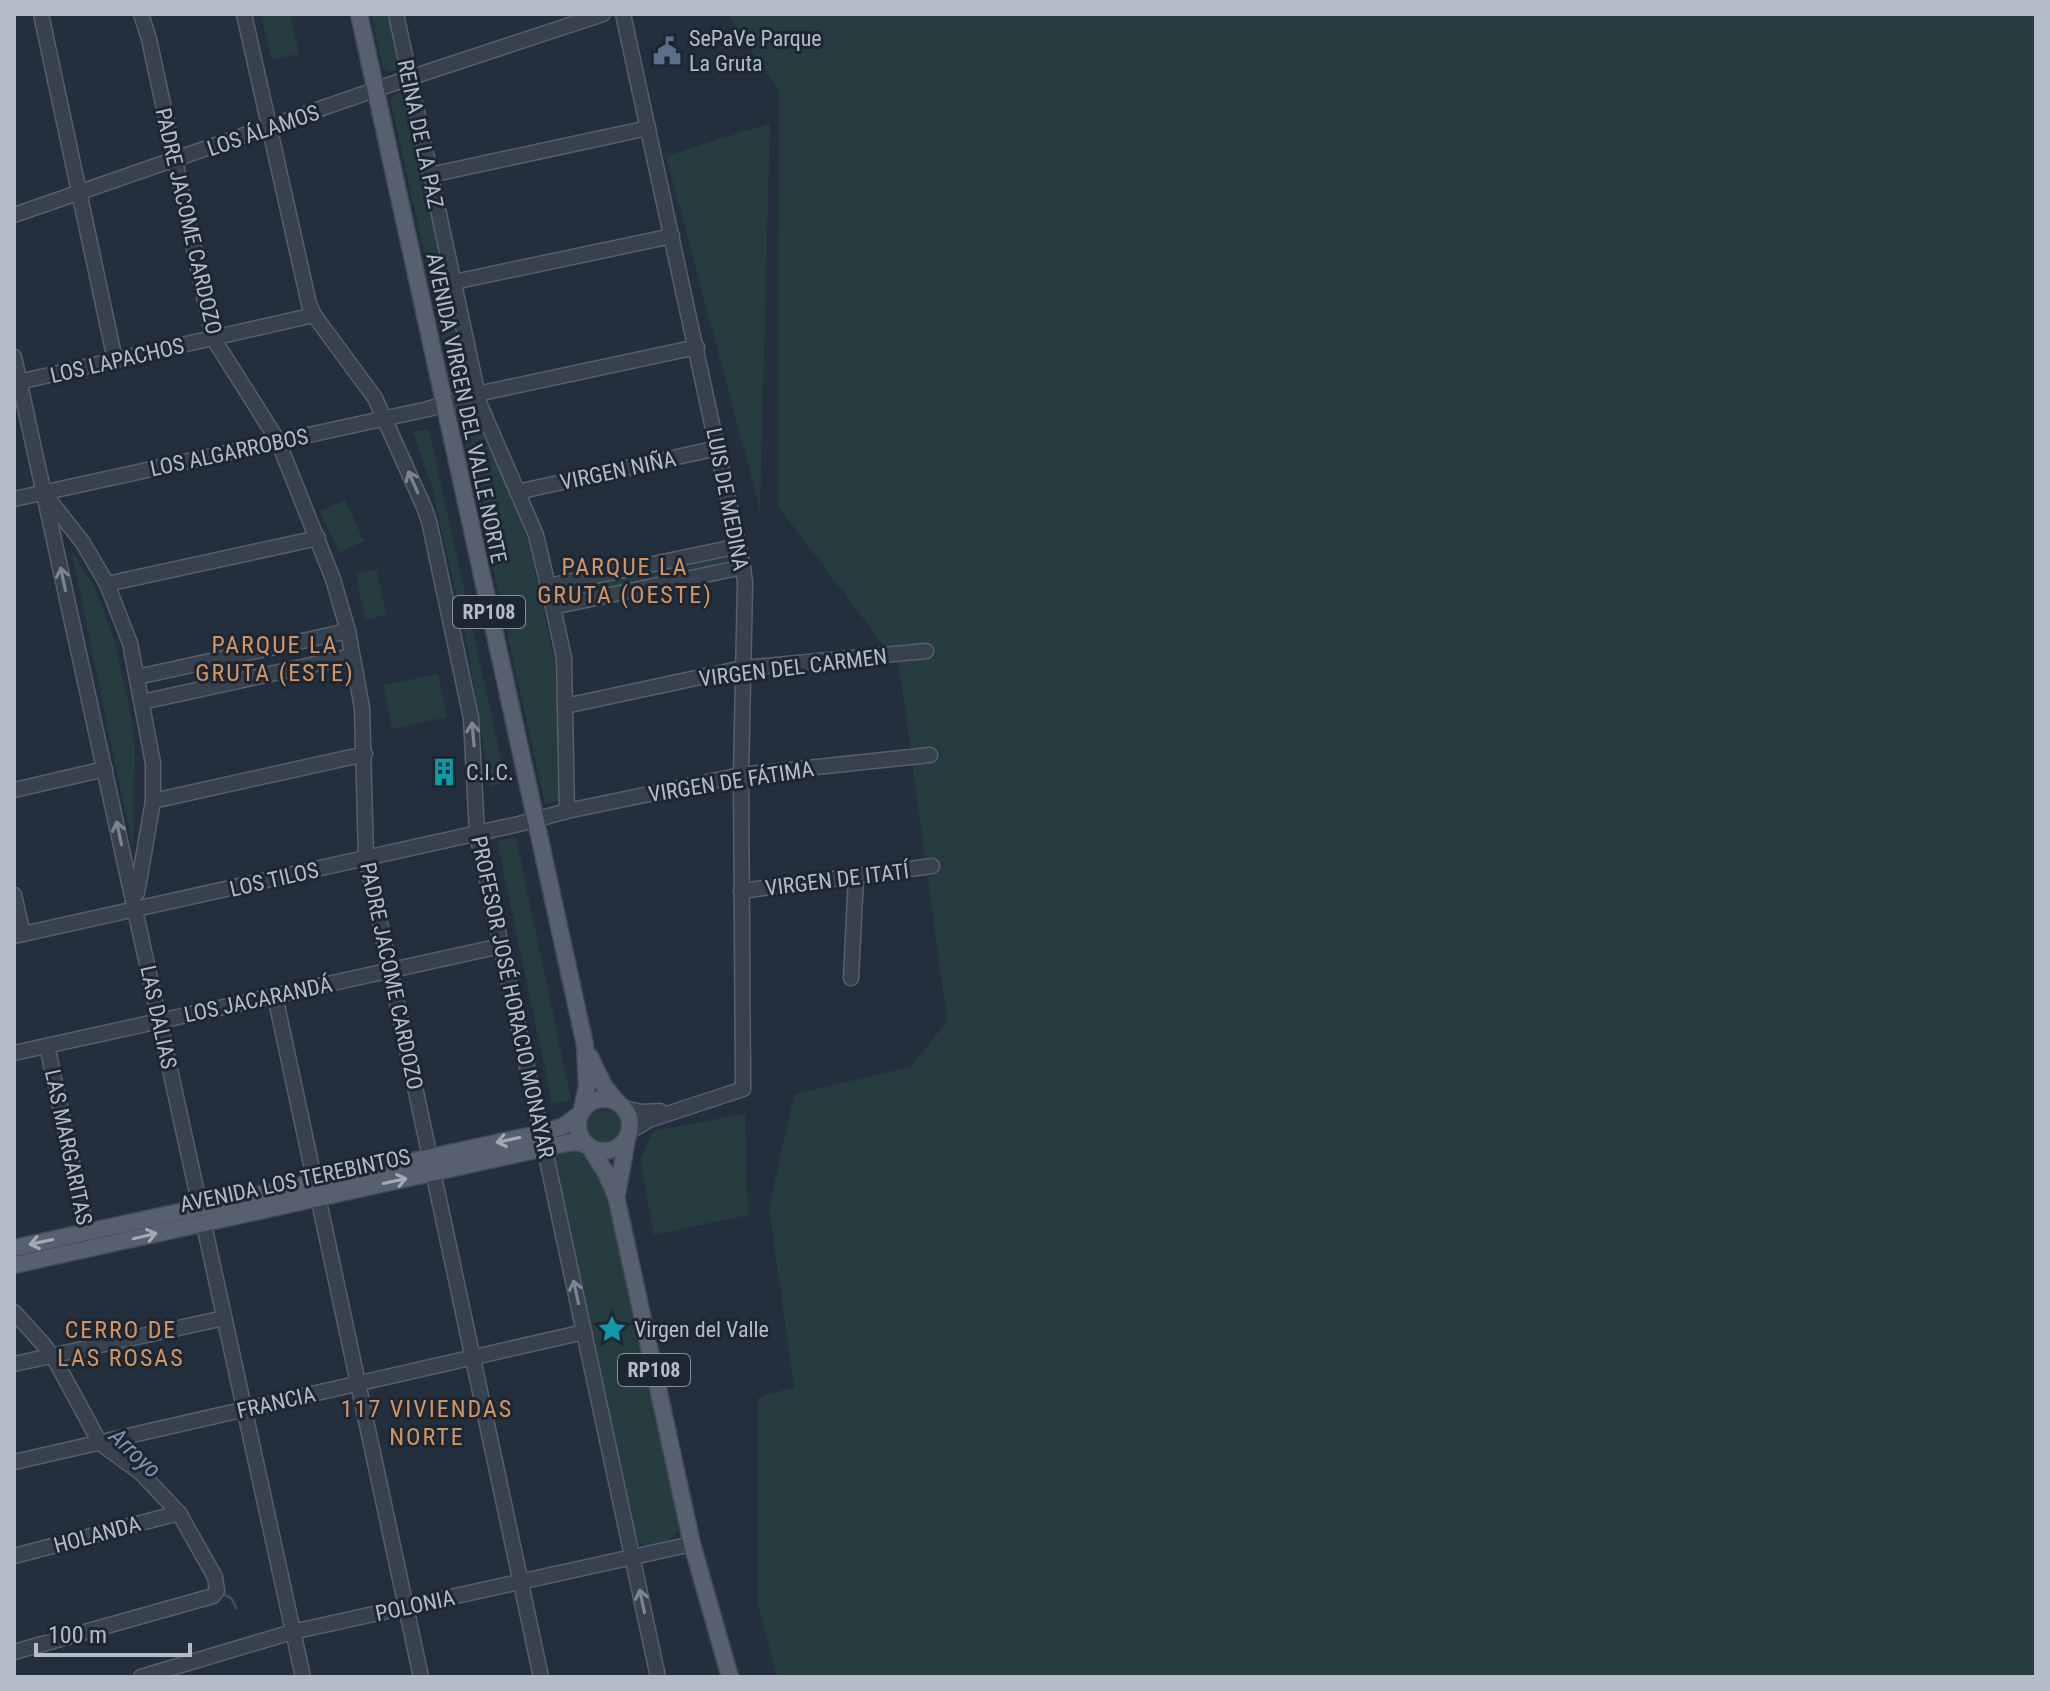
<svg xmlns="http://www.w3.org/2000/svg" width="2050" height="1691" font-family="'Roboto Condensed',sans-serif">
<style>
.green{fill:#263c3f}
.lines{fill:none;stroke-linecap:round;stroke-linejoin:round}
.stream{stroke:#394c67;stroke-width:3}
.minor-casing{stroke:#565f6c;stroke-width:17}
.major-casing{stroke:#414a57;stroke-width:19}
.minor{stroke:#38414e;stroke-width:14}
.major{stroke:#56606e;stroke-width:16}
.oneway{stroke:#7c8592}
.oneway2{stroke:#a1aab7}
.labels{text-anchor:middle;stroke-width:6;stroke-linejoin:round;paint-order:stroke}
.shield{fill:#1d2633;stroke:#878f9c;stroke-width:2}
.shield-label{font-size:20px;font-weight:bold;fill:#b4bcc9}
.poi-label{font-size:22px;fill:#b4bcc9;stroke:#1d2633;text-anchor:start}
.street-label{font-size:22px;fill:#b4bcc9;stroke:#1d2633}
.neighbourhood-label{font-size:24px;letter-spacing:2px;fill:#d59563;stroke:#1d2633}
.water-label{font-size:24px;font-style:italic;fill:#7c92b1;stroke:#1d2633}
</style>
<rect width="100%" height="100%" fill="#242f3e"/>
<!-- green -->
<g class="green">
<path d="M261,14H290L299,54L272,60Z"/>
<path d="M372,14H388L398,62V67L393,71H387L382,65Z"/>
<path d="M727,14H2036V1677H777L757,1600L758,1398L794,1387L769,1208L794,1094L911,1067L947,1021L899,666L778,506L779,91Z"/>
<path d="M401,92L406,96L469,384L453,388L391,102L393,96Z"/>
<path d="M770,123L760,510L666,156Z"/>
<path d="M477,416L528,539L555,663L559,801L545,804L460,419Z"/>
<path d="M429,429L506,782L490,787L467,643L432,487L413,432Z"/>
<path d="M345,500L364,541L339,552L320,511Z"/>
<path d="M71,550L95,588L115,642L129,706L135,746L133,849Z"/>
<path d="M732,554L734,561L561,598L559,591Z"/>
<path d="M377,569L386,615L365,620L356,574Z"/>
<path d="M438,674L447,717L392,729L383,685Z"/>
<path d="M516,837L571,1100L552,1104L497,841Z"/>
<circle cx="604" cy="1127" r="17"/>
<path d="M745,1114L748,1215L654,1235L640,1160L653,1131Z"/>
<path d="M570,1150C590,1157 593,1163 603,1181L679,1529C674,1542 652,1547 640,1544L636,1536L554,1160L555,1154L559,1151Z"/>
</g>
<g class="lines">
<!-- stream -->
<path class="stream" d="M220,1592L232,1599L236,1608"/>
<defs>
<g id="minor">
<path d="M41,14L115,360"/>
<path d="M141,14L149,39L213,338L278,441L333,579L348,631L362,708L366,858L541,1677"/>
<path d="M244,14L309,304L314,315L375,398L424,507L429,521L471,718L477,834L658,1677"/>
<path d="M396,14L480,405L536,535L553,607L564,658L567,811"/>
<path d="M623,14L743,567L745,583L741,775L743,1089L649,1120L629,1132"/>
<path d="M430,175L648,128"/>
<path d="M14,215L409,78L603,14"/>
<path d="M454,282L672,236"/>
<path d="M14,357L303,1677"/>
<path d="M14,383L314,315"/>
<path d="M517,492L718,448"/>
<path d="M47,497L83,543L107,584L130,643L153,763V801L137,893"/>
<path d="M14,499L428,409L477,394L697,347"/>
<path d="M107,584L318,538"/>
<path d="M548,586L739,546"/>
<path d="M553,607L743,567"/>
<path d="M137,677L348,631"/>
<path d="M142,702L352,656"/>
<path d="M565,706L743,668L926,651"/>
<path d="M14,790L105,769"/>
<path d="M153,801L365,754"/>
<path d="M741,891L932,866"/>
<path d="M14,895L23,934"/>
<path d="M14,936L519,824L567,811L741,775L930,755"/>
<path d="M851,978L856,876"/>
<path d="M275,996L421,1677"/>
<path d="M47,1046L89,1241"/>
<path d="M14,1053L501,946"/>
<path d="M623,1108L642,1112L660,1111"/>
<path d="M14,1312L44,1345L56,1362L100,1443L141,1473L179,1513L215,1577L217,1591L213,1596L14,1652"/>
<path d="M14,1364L224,1318"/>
<path d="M14,1462L584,1332"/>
<path d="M14,1556L179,1513"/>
<path d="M141,1677L292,1632L692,1544"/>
</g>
<g id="major">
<path d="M359,14L585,1045L587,1086L582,1110"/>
<path d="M590,1057L604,1086L618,1103"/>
<circle cx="604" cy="1125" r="26"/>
<path d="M590,1148L606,1173L616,1196L692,1544L730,1677"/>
<path d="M617,1194L627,1139"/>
<path d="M14,1248L542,1133L564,1126L580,1114"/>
<path d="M14,1265L567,1143L577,1142L586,1145"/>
</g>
</defs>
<!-- minor casing -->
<use href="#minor" class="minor-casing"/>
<!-- major casing -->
<use href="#major" class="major-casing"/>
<!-- minor -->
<use href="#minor" class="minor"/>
<!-- major -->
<use href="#major" class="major"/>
</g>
<!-- one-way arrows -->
<defs><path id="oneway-shaft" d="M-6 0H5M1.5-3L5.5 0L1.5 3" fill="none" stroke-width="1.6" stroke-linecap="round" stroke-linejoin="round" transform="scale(2)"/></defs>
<g class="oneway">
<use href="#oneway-shaft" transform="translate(413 482) rotate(-114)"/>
<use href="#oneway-shaft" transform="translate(63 579) rotate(-102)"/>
<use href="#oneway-shaft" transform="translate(473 734) rotate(-95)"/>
<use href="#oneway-shaft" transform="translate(119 833) rotate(-102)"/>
<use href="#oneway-shaft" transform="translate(576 1292) rotate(-102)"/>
<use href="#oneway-shaft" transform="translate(642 1601) rotate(-102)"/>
</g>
<g class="oneway2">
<use href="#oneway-shaft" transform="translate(508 1140) rotate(168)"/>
<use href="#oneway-shaft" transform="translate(395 1181) rotate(-12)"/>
<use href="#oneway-shaft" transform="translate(145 1236) rotate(-13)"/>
<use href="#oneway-shaft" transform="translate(41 1242) rotate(168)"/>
</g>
<!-- icons -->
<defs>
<symbol id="civic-bare" viewBox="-9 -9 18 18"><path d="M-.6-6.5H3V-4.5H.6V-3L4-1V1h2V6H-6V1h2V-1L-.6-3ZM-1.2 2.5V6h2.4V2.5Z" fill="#5c6f8a" stroke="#1d2633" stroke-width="2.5" paint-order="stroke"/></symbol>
<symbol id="building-bare" viewBox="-9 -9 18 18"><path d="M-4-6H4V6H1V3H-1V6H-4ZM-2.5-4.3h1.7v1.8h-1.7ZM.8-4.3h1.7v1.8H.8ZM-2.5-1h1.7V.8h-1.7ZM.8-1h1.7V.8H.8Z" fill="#0f9aa8" stroke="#1d2633" stroke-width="2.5" paint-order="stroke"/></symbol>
<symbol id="sight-bare" viewBox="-9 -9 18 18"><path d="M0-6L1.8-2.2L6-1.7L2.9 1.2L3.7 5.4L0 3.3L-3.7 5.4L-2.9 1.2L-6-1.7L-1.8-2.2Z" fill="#0f9aa8" stroke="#1d2633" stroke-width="2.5" paint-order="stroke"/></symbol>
</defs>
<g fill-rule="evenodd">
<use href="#civic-bare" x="647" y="31" width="40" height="40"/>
<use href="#building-bare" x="424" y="752" width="40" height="40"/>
<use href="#sight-bare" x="592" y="1309" width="40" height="40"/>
</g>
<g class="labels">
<!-- shield labels -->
<g class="shield">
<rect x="453" y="596" width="72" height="32" rx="6"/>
<rect x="618" y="1354" width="72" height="32" rx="6"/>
</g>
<g class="shield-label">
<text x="489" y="619">RP108</text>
<text x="654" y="1377">RP108</text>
</g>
<!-- poi labels -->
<g class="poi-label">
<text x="689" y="46">SePaVe Parque<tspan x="689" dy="25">La Gruta</tspan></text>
<text x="466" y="780">C.I.C.</text>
<text x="634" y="1337">Virgen del Valle</text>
</g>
<!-- street labels -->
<g class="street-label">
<text transform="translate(263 130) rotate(-19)" y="8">LOS ÁLAMOS</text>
<text transform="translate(421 134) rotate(78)" y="8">REINA DE LA PAZ</text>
<text transform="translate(189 221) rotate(77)" y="8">PADRE JACOME CARDOZO</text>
<text transform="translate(117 360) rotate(-13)" y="8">LOS LAPACHOS</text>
<text transform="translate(467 408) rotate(78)" y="8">AVENIDA VIRGEN DEL VALLE NORTE</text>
<text transform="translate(229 452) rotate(-12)" y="8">LOS ALGARROBOS</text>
<text transform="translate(618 470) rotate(-12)" y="8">VIRGEN NIÑA</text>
<text transform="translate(728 499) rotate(79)" y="8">LUIS DE MEDINA</text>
<text transform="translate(793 667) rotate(-7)" y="8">VIRGEN DEL CARMEN</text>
<text transform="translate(731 781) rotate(-9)" y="8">VIRGEN DE FÁTIMA</text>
<text transform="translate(274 879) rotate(-13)" y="8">LOS TILOS</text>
<text transform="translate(837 879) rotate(-7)" y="8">VIRGEN DE ITATÍ</text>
<text transform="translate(392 976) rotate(78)" y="8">PADRE JACOME CARDOZO</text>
<text transform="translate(513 997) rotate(78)" y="8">PROFESOR JOSÉ HORACIO MONAYAR</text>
<text transform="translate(258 999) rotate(-12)" y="8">LOS JACARANDÁ</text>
<text transform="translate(159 1017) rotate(78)" y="8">LAS DALIAS</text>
<text transform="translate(69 1147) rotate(78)" y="8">LAS MARGARITAS</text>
<text transform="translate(295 1180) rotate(-12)" y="8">AVENIDA LOS TEREBINTOS</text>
<text transform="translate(276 1402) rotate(-13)" y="8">FRANCIA</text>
<text transform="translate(97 1534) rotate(-15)" y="8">HOLANDA</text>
<text transform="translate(415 1605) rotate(-12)" y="8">POLONIA</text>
</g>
<!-- neighbourhood labels -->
<g class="neighbourhood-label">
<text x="625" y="575">PARQUE LA<tspan x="625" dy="28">GRUTA (OESTE)</tspan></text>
<text x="275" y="653">PARQUE LA<tspan x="275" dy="28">GRUTA (ESTE)</tspan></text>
<text x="121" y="1338">CERRO DE<tspan x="121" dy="28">LAS ROSAS</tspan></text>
<text x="427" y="1417">117 VIVIENDAS<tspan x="427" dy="28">NORTE</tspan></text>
</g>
<!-- water labels -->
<g class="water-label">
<text transform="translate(135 1453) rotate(43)" y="8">Arroyo</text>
</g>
</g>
<!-- border -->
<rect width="2050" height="1691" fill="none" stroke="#b4bcc9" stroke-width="32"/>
<!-- scale -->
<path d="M36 1643v12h154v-12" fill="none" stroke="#b4bcc9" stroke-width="4"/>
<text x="48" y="1643" font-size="24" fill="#b4bcc9" stroke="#1d2633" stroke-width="6" paint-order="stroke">100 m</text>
</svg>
